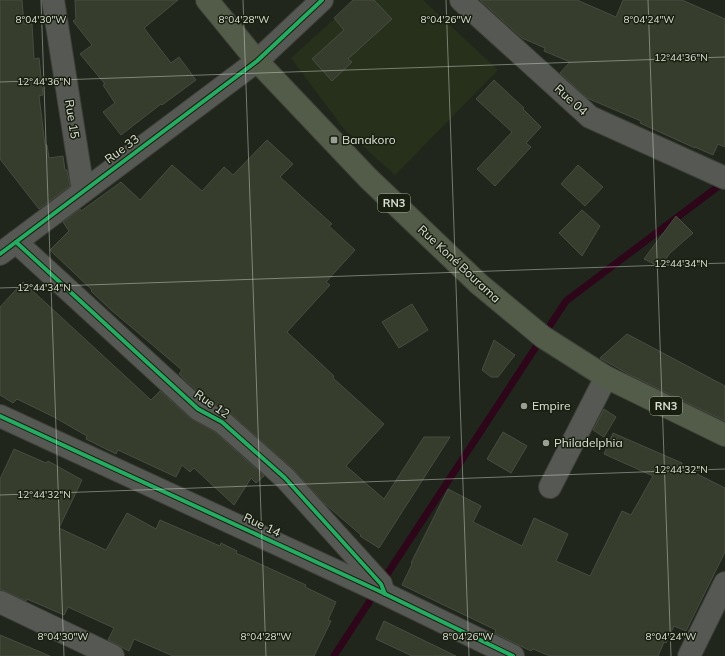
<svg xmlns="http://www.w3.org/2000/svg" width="725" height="656" font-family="Mulish,sans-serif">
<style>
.built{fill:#26301a}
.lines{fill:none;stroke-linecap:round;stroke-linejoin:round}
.stream{stroke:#2d0619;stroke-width:7}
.building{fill:#363d2c;stroke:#484c43}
.minor-casing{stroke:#3d4039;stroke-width:24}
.highway-casing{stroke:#3d4039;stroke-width:24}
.minor{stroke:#565953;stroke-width:22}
.highway{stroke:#535b49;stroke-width:22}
.cycleway-casing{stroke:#181f0f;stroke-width:6}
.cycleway{stroke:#26ab63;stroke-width:4}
.ticks{fill:none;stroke:#dbe0d6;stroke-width:1;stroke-opacity:0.45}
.poi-dot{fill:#9a9f95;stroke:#181f0f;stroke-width:1.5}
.labels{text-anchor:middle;stroke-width:3;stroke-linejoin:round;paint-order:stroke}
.shield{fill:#181f0f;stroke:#a0a69a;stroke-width:1}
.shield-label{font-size:11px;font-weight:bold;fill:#dbe0d6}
.street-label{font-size:12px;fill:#dbe0d6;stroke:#181f0f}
.poi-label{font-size:12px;fill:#dbe0d6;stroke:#181f0f;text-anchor:start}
.ticks-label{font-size:10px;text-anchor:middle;fill:#dbe0d6;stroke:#181f0f;stroke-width:3;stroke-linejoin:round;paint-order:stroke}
</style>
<rect width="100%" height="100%" fill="#21261c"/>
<!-- built -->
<path class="built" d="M355,0H423L498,70L395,175L344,129L291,58Z"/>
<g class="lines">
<!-- stream -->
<g class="stream">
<path d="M382,582L566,301L724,182"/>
<path d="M334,656L375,593"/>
</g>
</g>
<!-- building -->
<g class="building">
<path d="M0,0H22L24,24H32L34,59L39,58L43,95L39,96L45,145H47L49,158L63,156L65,170H67L70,186L39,209L0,159Z"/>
<path d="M75,0H178L144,28L171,63L179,57L196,80L162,105L161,104L121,135L103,112L115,103L103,85L105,84L80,54L92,45L73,21L76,19Z"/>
<path d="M353,0H374L392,19L348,59L352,62L332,81L312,59L344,30L334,18Z"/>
<path d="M480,0H577L616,17L623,0H682L725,19V147L718,144L713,155L695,147V148L640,123L641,121L587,98L560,73L570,62L544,51L545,48L522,38Z"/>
<path d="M494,80L524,108L523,109L541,127L526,143L531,147L495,186L477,169L512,132L476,99Z"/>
<path d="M267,140L293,164L280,177L332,224L329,226L355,250L326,282L330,285L287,332L334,376L333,378L384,424L346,466L384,499L424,437H450L379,548L360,536L361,535L324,503L293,469L230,413L205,399L179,374L182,370L110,309L91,291L92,290L50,250L69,231L63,222L80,209L81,211L121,182L140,200L172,165L202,191L224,167L233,175Z"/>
<path d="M578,165L603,187L585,206L561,184Z"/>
<path d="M582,210L600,226L582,256L559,233Z"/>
<path d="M676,216L693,233L670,253L660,267L644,259Z"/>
<path d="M23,282L151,400L160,391L190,418L215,432L264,476L256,483L251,478L234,505L194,468L190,472L182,465L176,477L118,450L116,454L86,439L87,436L54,417L17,399L13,403L0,395V307Z"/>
<path d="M412,304L428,330L399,348L382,322Z"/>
<path d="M627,334L725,386V421L632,376L600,358Z"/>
<path d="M494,340L515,355L498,377H491L482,370Z"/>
<path d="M604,409L616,417L604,437L593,430Z"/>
<path d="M503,432L527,446L511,473L487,459Z"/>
<path d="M613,433L682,463L681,466L725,488V552L686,631L674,626L666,643L664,642L658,656H550L533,649L531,651L494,633L496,630L402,585L412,564L411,563L448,489L481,506L473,522L522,546L534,518L568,534L556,561L590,576L622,511L631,515L653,476L604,454Z"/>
<path d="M14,449L46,463L48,461L82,480L59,528L106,550L127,513L156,529L160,520L220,546L221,543L237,551L236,553L306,585L305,587L336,602L328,620L331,621L314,656H173L134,639L129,651L108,640L114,628L68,607L64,615L27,599L26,601L0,589V479Z"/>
<path d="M384,621L423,640L456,656H412L376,639Z"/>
<path d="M0,635L50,656H0Z"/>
</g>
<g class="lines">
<defs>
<g id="minor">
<path d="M53,0L83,190"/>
<path d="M461,0L590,117L725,178"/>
<path d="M16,242L198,409L222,422L285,478L381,584L383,591"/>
<path d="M0,254L257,61L322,0"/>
<path d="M0,416L377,590L513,656"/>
<path d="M550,487L606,377"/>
<path d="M0,602L113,656"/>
<path d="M689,656L725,583"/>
</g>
<path id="highway" d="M207,0L257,61L368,178L479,284L543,337L606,377L725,435"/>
</defs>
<!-- minor casing -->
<use href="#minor" class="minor-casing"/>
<!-- highway casing -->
<use href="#highway" class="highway-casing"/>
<!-- minor -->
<use href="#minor" class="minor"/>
<!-- highway -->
<use href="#highway" class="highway"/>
<defs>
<g id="cycleway">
<path d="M16,242L198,409L222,422L285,478L381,584L385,594"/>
<path d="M0,254L257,61L322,0"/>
<path d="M0,416L377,590L513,656"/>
</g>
</defs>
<!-- cycleway casing -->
<use href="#cycleway" class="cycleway-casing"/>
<!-- cycleway -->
<use href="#cycleway" class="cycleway"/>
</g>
<!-- ticks -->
<path class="ticks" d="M41,0L64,656M243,0L266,656M446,0L469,656M648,0L671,656M0,82L725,57M0,288L725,263M0,495L725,469"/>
<!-- markers -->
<g class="poi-dot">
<rect x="330" y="136" width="8" height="8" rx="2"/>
<circle cx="524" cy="406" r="4"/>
<circle cx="546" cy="443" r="4"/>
</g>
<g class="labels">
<!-- shield labels -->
<g class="shield">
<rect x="378" y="194" width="32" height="18" rx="3"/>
<rect x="650" y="397" width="32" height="18" rx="3"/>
</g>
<g class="shield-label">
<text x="394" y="207">RN3</text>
<text x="666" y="410">RN3</text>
</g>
<!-- street labels -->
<g class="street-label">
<text transform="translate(571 100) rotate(42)" y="4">Rue 04</text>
<text transform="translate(72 119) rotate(81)" y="4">Rue 15</text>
<text transform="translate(122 149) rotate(-37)" y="4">Rue 33</text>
<text transform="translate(459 264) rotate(43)" y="4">Rue Koné Bourama</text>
<text transform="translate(212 404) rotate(35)" y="4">Rue 12</text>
<text transform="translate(262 525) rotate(25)" y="4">Rue 14</text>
</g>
<!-- poi labels -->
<g class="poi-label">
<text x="342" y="144">Banakoro</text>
<text x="532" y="410">Empire</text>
<text x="554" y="447">Philadelphia</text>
</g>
</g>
<g class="ticks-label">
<text x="41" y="23">8°04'30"W</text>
<text x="244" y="23">8°04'28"W</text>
<text x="446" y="23">8°04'26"W</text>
<text x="649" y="23">8°04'24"W</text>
<text x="681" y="61">12°44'36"N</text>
<text x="44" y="85">12°44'36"N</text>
<text x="681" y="267">12°44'34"N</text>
<text x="44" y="291">12°44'34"N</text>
<text x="681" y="473">12°44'32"N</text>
<text x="44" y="498">12°44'32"N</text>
<text x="63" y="640">8°04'30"W</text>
<text x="266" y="640">8°04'28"W</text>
<text x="468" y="640">8°04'26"W</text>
<text x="671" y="640">8°04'24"W</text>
</g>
</svg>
